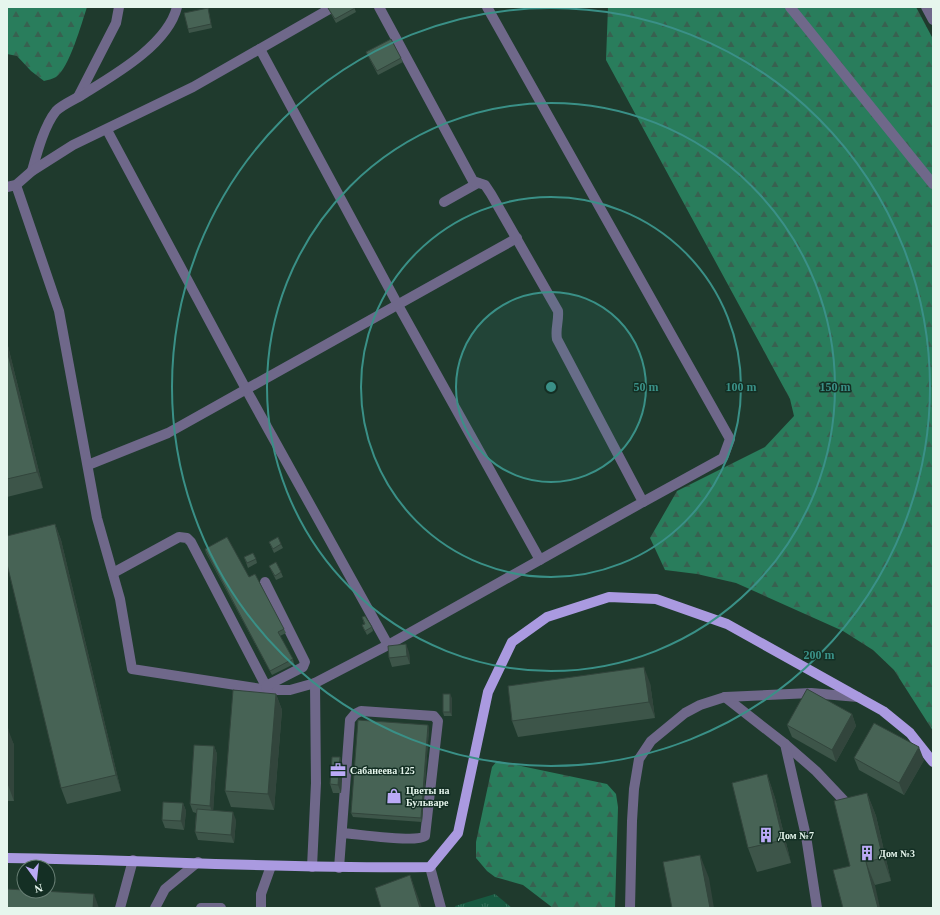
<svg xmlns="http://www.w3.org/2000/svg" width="940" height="915" font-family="Georgia,serif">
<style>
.forest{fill:url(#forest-firs)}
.park{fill:url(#park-tufts)}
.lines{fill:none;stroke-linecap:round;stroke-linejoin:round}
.minor{stroke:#6f688a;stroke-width:10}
.major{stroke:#aa9ae0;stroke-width:10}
.wall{fill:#3d5549}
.shaded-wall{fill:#32453c}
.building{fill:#476355;stroke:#32453c}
.ring{fill:none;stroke:#3a9087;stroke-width:2}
.labels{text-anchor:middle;stroke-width:3;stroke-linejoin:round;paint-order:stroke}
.poi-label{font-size:10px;font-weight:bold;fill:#e6f6ed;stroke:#142f24;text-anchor:start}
.centre{fill:#3a9087;stroke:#142f24;stroke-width:2}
.ring-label{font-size:12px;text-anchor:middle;font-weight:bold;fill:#3a9087;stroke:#142f24;stroke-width:3;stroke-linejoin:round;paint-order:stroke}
</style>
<defs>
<pattern id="forest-firs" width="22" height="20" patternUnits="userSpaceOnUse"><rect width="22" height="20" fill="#297d5c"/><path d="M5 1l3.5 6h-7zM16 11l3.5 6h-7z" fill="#386150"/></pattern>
<pattern id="park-tufts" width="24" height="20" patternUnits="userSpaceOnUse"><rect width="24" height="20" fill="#175a41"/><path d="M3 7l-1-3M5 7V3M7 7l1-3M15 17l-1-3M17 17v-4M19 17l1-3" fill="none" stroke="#39725d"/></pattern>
</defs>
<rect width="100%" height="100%" fill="#1f3a2d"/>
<!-- forest -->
<g class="forest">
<path d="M7,7H87C82,22 69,69 56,77C53,79 47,80 44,81L31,71L17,56L7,54Z"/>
<path d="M608,7H916L933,39V731L894,670L873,650L843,631L736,583L697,574L665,570L650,538L677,491L765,447L794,416L790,399L606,60Z"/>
<path d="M497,761L607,784L616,794L618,807L615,908H553L523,885L495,877L487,871L476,858V842L492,767Z"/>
</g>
<!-- park -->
<path class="park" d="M495,894L512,908H456L455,906Z"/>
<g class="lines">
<!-- minor -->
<g class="minor">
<path d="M487,7L730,439L723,458L643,502"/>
<path d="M790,7L933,184"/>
<path d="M926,7L933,20"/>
<path d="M260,49L398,305L540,560"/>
<path d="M78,97L116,23L119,7"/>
<path d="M107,130L247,391L388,645"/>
<path d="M32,171C37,153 44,126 56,111C63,104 76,99 85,93C116,74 168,44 177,7"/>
<path d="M16,185L59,311L97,518L120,599L132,669L268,690H290L315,683"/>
<path d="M7,187L16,185L32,171L73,145L193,87L333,7"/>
<path d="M444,202L478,183"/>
<path d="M88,465L168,433L517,238"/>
<path d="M113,573L179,537L187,538L191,542L268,690"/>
<path d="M265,582L305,662L303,667L266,686"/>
<path d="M725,697L785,744L816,771L851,808"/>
<path d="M785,744L806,836L817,908"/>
<path d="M312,867L316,783L315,683L388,645L643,502L557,339C555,329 559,321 558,311L491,194L485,185L473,181L379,7"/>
<path d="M430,867L441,908"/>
<path d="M339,868L350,720L355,714L361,711L434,716L438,721L425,836C416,843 357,834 342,833"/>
<path d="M120,908L133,860"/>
<path d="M155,908L165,889L198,862"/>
<path d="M201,908H221"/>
<path d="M261,908V894L271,866"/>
<path d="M630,908L632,821L634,789L639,759L651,741L685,713L700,705L725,697L811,693L858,697"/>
</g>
<!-- major -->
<path class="major" d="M7,858C148,860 289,869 430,867L458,833L488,692L512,642L547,617L609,597L656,599L727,624L883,711L910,733L933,762"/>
</g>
<!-- wall -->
<g class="wall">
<path d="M354,7L356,12L336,23L330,12L328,8Z"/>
<path d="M209,13L212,28L189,33L188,29Z"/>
<path d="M366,52L401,58L403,62L378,75L368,56Z"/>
<path d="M7,342L43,488L7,497Z"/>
<path d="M55,524L61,540L121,791L67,804L61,788Z"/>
<path d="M269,542L281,544L283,548L274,553Z"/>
<path d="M205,549L249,577L284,629L286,633L280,636L293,659L294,664L272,675L206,553Z"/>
<path d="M244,557L256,559L257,563L248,568Z"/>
<path d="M269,566L281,572L283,577L276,580Z"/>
<path d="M362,617L372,627L373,631L367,635L362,625L364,624Z"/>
<path d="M409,652L410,664L392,667L389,658Z"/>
<path d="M650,683L655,718L518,737L512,721Z"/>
<path d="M276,694L282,710L274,810L231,807L225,791Z"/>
<path d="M452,698V716H444L443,712Z"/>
<path d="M852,714L856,726L836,762L792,737L787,725Z"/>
<path d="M428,725L429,729L422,822L353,817L351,813Z"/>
<path d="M7,729L14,745V801H7Z"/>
<path d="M214,746L217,754L213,811L236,820L234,843L198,840L195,832L196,813L193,812L190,804Z"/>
<path d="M854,758L924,760L904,795L859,770Z"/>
<path d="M343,765L341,793H333L330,784Z"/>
<path d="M767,774L775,798L791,863L757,872L748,848Z"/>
<path d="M867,793L876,816L891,881L875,885L850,866Z"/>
<path d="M183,803L186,811L184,830L165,828L162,820Z"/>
</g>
<!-- shaded-wall -->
<g class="shaded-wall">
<path d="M7,342L43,488L37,472L7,350Z"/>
<path d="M55,524L61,540L121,791L116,775Z"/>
<path d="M406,644L409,652L410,664L407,656Z"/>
<path d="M644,667L650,683L655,718L649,702Z"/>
<path d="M276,694L282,710L274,810L268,794Z"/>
<path d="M450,694L452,698V716L450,712Z"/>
<path d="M852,714L856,726L836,762L832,750Z"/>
<path d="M428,725L429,729L422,822L421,818Z"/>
<path d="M8,729L14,745V801L8,785Z"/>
<path d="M214,746L217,754L213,814L210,806Z"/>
<path d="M919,747L924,760L904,795L899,783Z"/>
<path d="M340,757L343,765L341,793L338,785Z"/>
<path d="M767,774L775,798L791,863L783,840Z"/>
<path d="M867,793L876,816L891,881L883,858Z"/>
<path d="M183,803L186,811L184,830L181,821Z"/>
<path d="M233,812L236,820L234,843L231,835Z"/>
<path d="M700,855L709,878L714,908H710Z"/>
<path d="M866,862L875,885L880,908H878Z"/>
<path d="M410,875L422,908H420Z"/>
<path d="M94,894L99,908H93Z"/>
</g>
<!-- building -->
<g class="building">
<path d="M329,7H354L355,8L335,19L328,8Z"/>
<path d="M208,8L211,24L188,29L184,13Z"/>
<path d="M391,39L401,58L377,71L366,52Z"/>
<path d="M7,350L37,472L7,479Z"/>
<path d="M55,524L116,775L61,788L7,564V536Z"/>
<path d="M227,537L249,577L255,574L284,629L278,632L293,659L270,671L205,549Z"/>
<path d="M278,537L281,544L273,549L269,542Z"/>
<path d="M253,553L256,559L247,563L244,557Z"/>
<path d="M276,562L281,572L275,576L269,566Z"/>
<path d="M365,616L372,627L365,631L362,625L365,624L362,617Z"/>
<path d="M406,644L407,656L389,658L388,646Z"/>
<path d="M644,667L649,702L512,721L508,686Z"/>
<path d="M807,689L852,714L832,750L787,725Z"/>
<path d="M233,690L276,694L268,794L225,791Z"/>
<rect x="443" y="694" width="7" height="18"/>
<path d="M358,720L428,725L421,818L351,813Z"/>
<path d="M874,723L919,747L899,783L854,758Z"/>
<rect x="7" y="729" width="1" height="56"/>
<path d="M194,745L214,746L210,806L190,804Z"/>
<path d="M332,757H340L338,785L330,784Z"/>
<path d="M767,774L783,840L748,848L732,783Z"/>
<path d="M867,793L883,858L866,862L878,908H843L833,870L850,866L834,801Z"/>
<path d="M163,802L183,803L181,821L162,820Z"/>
<path d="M197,809L233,812L231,835L195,832Z"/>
<path d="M700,855L710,908H672L663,862Z"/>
<path d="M410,875L420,908H381L375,888Z"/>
<path d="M7,889L24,890V891H42L94,894L93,908H7Z"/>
</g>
<!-- distance rings -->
<circle cx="551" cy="387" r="95" fill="#3a9087" fill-opacity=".12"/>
<g class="ring">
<circle cx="551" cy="387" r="95"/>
<circle cx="551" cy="387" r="190"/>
<circle cx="551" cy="387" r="284"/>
<circle cx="551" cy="387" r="379"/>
</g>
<!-- icons -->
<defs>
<symbol id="office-bare" viewBox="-9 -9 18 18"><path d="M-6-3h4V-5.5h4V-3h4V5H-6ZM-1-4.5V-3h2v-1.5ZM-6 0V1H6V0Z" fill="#bbaaf6" stroke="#142f24" stroke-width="2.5" paint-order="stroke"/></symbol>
<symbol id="shop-bare" viewBox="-9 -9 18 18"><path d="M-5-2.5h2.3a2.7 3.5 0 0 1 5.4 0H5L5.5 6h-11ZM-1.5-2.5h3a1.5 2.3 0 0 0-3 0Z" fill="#bbaaf6" stroke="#142f24" stroke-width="2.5" paint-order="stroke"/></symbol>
<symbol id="building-bare" viewBox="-9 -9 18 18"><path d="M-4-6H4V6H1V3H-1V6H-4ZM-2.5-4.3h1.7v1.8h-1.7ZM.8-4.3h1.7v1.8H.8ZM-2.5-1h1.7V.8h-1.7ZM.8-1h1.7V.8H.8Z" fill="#bbaaf6" stroke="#142f24" stroke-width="2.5" paint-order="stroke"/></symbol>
</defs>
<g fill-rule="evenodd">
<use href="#office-bare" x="327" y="759" width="22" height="22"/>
<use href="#shop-bare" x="383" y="785" width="22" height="22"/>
<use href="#building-bare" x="755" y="824" width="22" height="22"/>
<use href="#building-bare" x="856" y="842" width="22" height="22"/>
</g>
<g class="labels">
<!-- poi labels -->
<g class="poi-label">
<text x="350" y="774">Сабанеева 125</text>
<text x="406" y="794">Цветы на<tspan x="406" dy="12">Бульваре</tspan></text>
<text x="778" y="839">Дом №7</text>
<text x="879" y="857">Дом №3</text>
</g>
</g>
<circle cx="551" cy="387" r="6" class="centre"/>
<g class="ring-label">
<text x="646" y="391">50 m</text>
<text x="741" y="391">100 m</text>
<text x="835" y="391">150 m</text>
<text x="819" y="659">200 m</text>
</g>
<!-- border -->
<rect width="940" height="915" fill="none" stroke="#e6f6ed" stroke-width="16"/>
<!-- north arrow -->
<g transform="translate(36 879) rotate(165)"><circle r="19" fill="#142f24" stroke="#687f74"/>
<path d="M0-3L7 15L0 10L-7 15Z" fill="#bbaaf6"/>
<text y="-6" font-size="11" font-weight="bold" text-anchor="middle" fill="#e6f6ed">N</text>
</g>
</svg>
